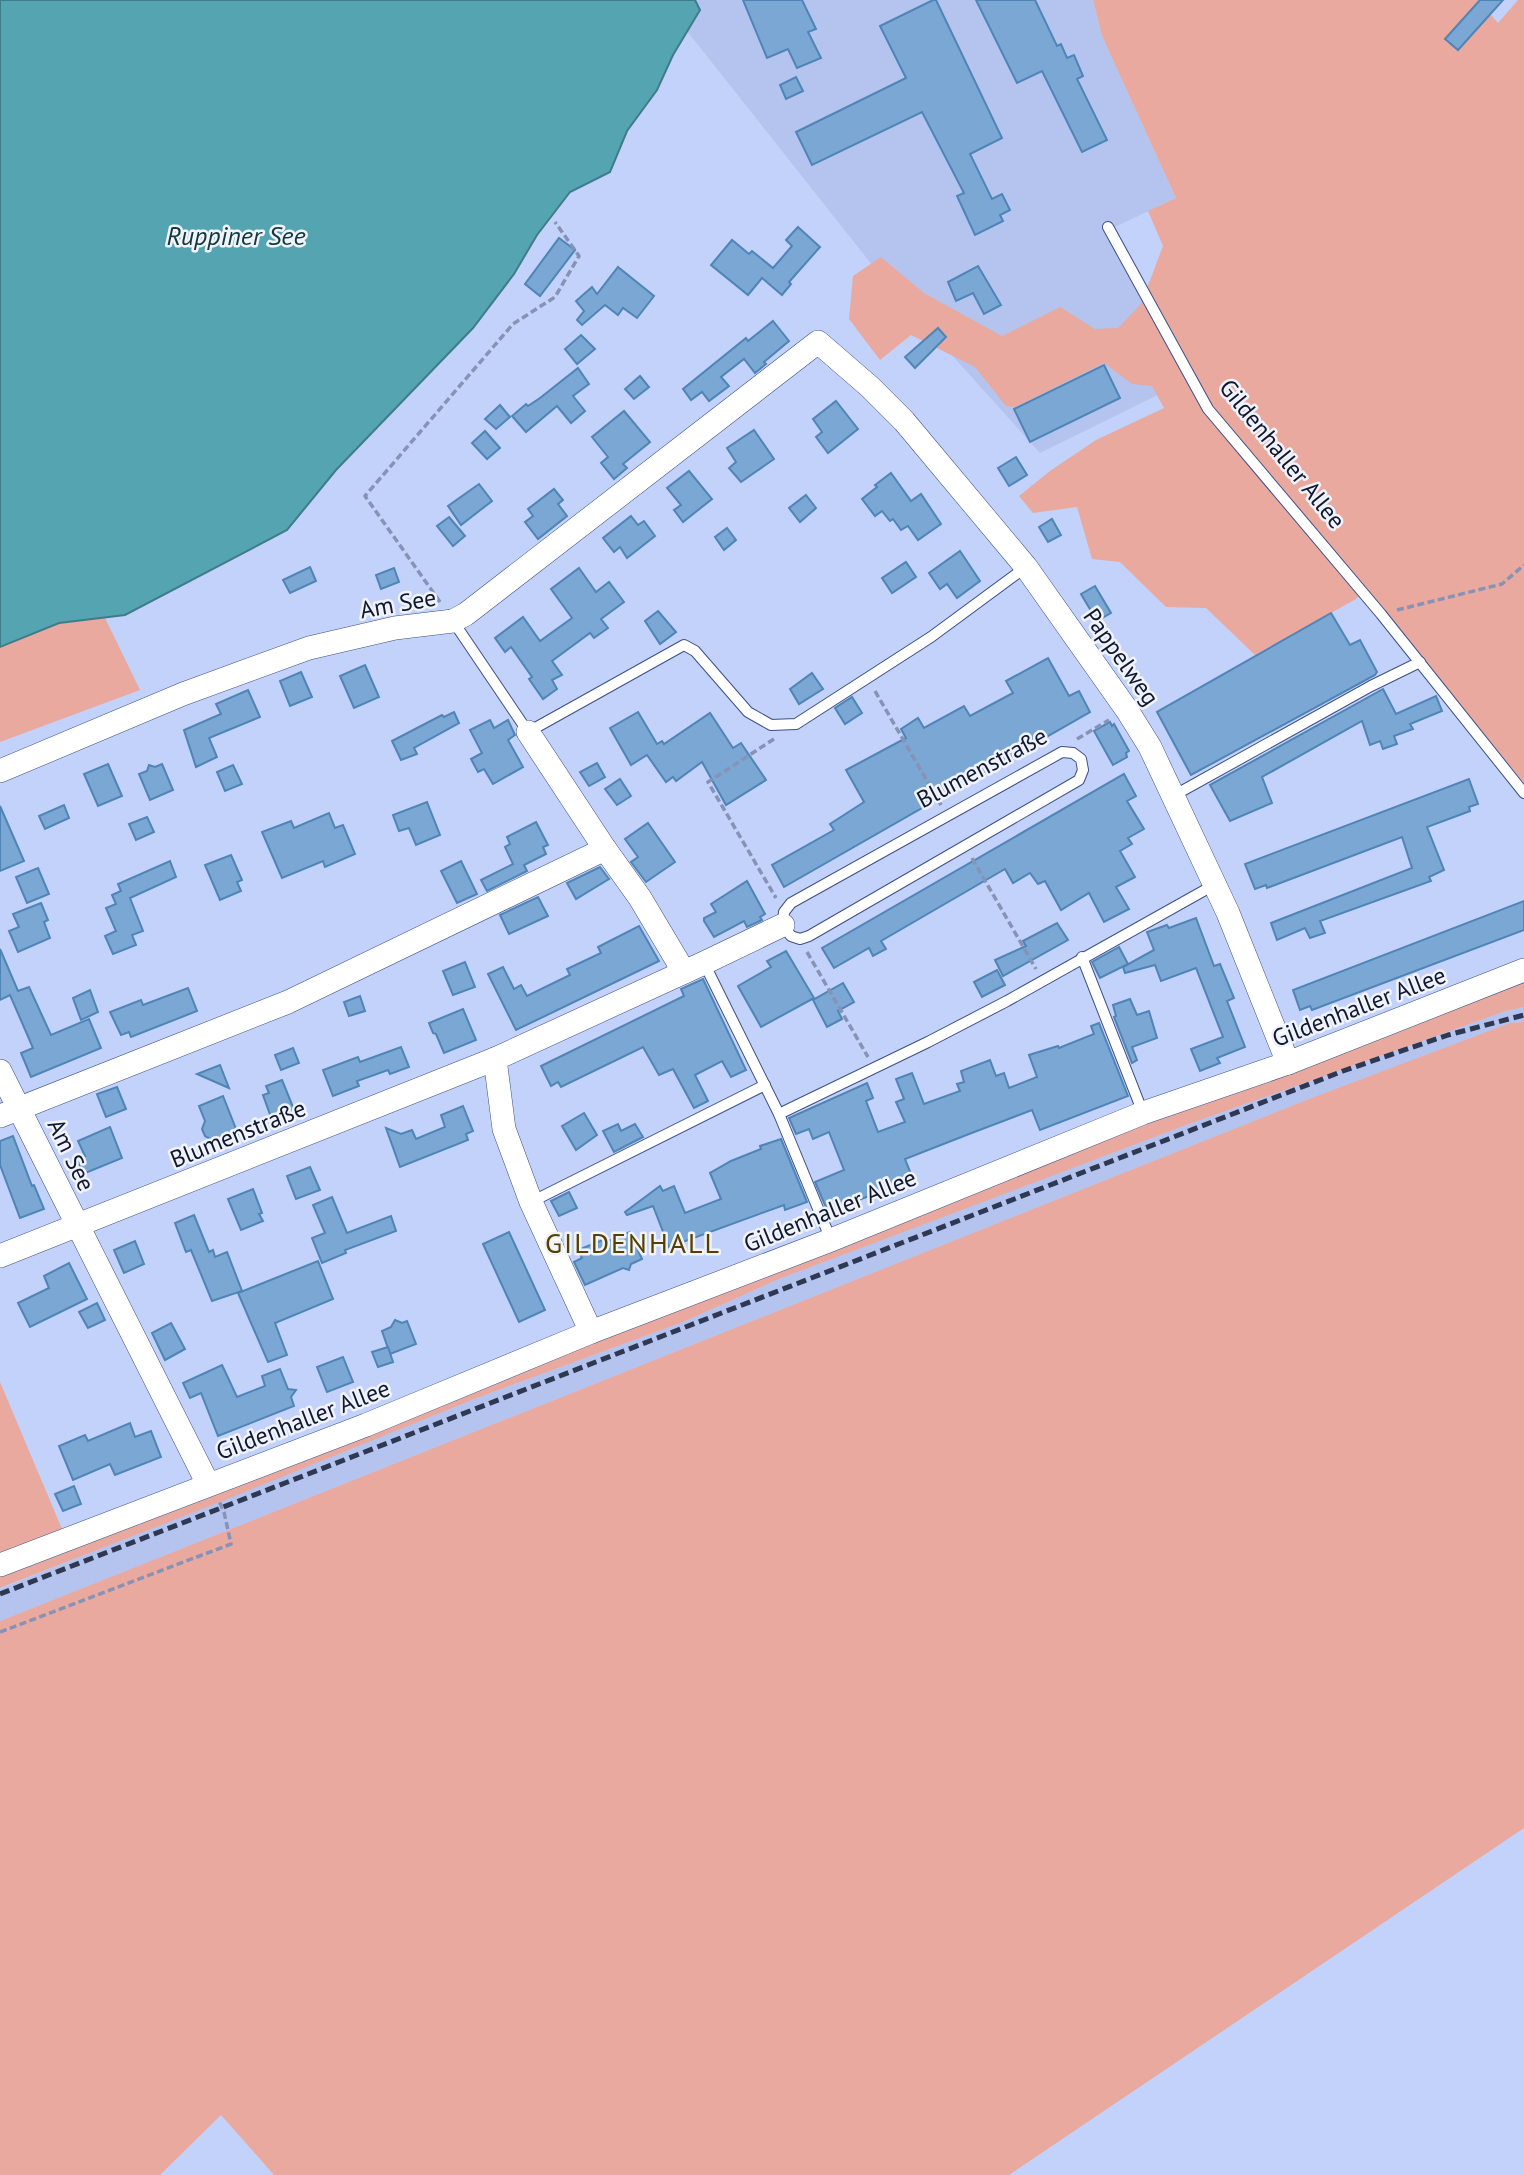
<svg xmlns="http://www.w3.org/2000/svg" width="1524" height="2175" font-family="'PT Sans',sans-serif">
<style>
.built{fill:#b4c4ef}
.green{fill:#e9a99f}
.water{fill:#54a5b1;stroke:#407b8a;stroke-width:2}
.building{fill:#7aa7d3;stroke:#4f84b7;stroke-width:2}
.lines{fill:none;stroke-linecap:round;stroke-linejoin:round}
.lane-casing{stroke:#3c4f88;stroke-width:12}
.street-casing{stroke:#3c4f88;stroke-width:24}
.path{stroke:#8693b6;stroke-width:3.5;stroke-dasharray:7 3.5;stroke-linecap:butt}
.lane{stroke:#fff;stroke-width:10}
.street{stroke:#fff;stroke-width:23}
.rail{stroke:#2f3853;stroke-width:5;stroke-dasharray:10 5;stroke-linecap:butt}
.labels{text-anchor:middle;stroke-width:5;stroke-linejoin:round;paint-order:stroke}
.street-label{font-size:24px;fill:#101830;stroke:#f1f3fa}
.water-label{font-size:26px;font-style:italic;fill:#0f373c;stroke:#f1f3fa}
.quarter-label{font-size:28px;letter-spacing:2px;fill:#554000;stroke:#f1f3fa}
</style>
<rect width="100%" height="100%" fill="#c2d2fa"/>
<!-- built -->
<g class="built">
<path d="M695,0H1093L1102,36L1176,198L1115,227L1196,373L1180,384L1040,453L884,280L687,31L700,10Z"/>
<path d="M1524,1007V1022L1510,1023L1314,1097L0,1621V1589L477,1398L683,1322L779,1279L952,1213L1189,1124L1506,1011Z"/>
</g>
<!-- green -->
<g class="green">
<path d="M1093,0H1478L1498,23L1518,0H1524V783L1366,589L1356,599L1255,655L1206,608L1166,607L1120,562L1092,559L1077,507L1033,513L1019,496L1050,471L1096,440L1164,408L1152,386L1132,384L1104,363L1015,407L1006,406L975,367L911,335L880,360L849,319L853,276L881,257L924,293L1002,336L1060,307L1095,329L1118,328L1141,304L1163,246L1148,211L1176,198L1102,36Z"/>
<path d="M105,618L140,690L0,742V647L59,623Z"/>
<path d="M1524,974V1007L1506,1011L1189,1124L779,1279L683,1322L477,1398L220,1502L0,1588V1382L65,1536Z"/>
<path d="M1524,1022V1828L1009,2175H274L221,2115L160,2175H0V1621L1314,1097L1510,1023Z"/>
</g>
<!-- water -->
<path class="water" d="M0,0H695L700,10L673,55L657,90L627,131L610,172L570,192L537,235L514,274L473,328L336,470L287,530L125,615L59,623L0,647Z"/>
<!-- building -->
<g class="building">
<path d="M743,0H802L816,29L808,32L821,58L797,68L788,49L767,58Z"/>
<path d="M933,0H936L1002,138L970,154L992,199L1002,194L1010,210L1000,215L1003,221L975,235L957,196L964,193L922,112L812,165L796,132L906,78L880,26Z"/>
<path d="M976,0H1035L1057,46L1061,44L1067,58L1074,55L1083,76L1077,79L1107,140L1082,152L1042,71L1017,83Z"/>
<path d="M1480,0H1503L1458,50L1445,39Z"/>
<path d="M796,77L803,91L786,99L780,85Z"/>
<path d="M798,227L820,247L789,282L791,284L782,295L762,278L748,295L711,265L732,240L749,254L752,251L773,268L792,246L786,240Z"/>
<path d="M559,238L575,250L540,296L525,284Z"/>
<path d="M978,266L1001,305L984,314L973,293L956,301L948,282Z"/>
<path d="M618,267L654,296L637,318L623,308L618,315L605,305L582,325L577,320L584,311L576,301L592,287L597,294Z"/>
<path d="M773,321L789,341L764,362L766,364L755,373L744,359L721,377L729,386L709,401L702,392L691,400L683,389L746,338L748,341Z"/>
<path d="M938,328L946,337L915,368L905,357Z"/>
<path d="M581,335L595,349L577,364L565,349Z"/>
<path d="M1104,365L1120,398L1030,442L1014,409Z"/>
<path d="M578,368L589,384L573,396L585,411L571,423L557,406L526,432L512,416L526,404L528,406L540,398Z"/>
<path d="M640,376L649,387L634,399L625,389Z"/>
<path d="M836,401L858,429L828,453L816,437L822,432L813,419Z"/>
<path d="M500,405L510,417L496,429L485,419Z"/>
<path d="M624,411L650,442L623,464L627,468L614,479L601,463L608,457L592,437Z"/>
<path d="M754,430L774,459L741,482L729,468L736,462L727,448Z"/>
<path d="M485,431L500,448L487,459L472,443Z"/>
<path d="M1016,457L1027,475L1009,486L998,468Z"/>
<path d="M689,471L712,499L683,522L674,510L681,505L667,488Z"/>
<path d="M891,473L911,501L921,494L941,524L918,540L908,526L901,530L893,519L890,521L882,511L875,516L862,499L877,487L875,485Z"/>
<path d="M479,484L492,501L461,525L448,506Z"/>
<path d="M554,489L563,500L558,504L567,516L538,539L525,522L533,516L528,509Z"/>
<path d="M806,495L816,508L800,522L789,508Z"/>
<path d="M631,516L638,525L644,521L655,536L627,558L620,547L614,552L603,538Z"/>
<path d="M449,517L465,536L453,546L437,526Z"/>
<path d="M1052,519L1061,535L1048,542L1039,527Z"/>
<path d="M727,528L736,540L724,550L715,537Z"/>
<path d="M960,551L980,581L957,598L947,584L940,589L929,573Z"/>
<path d="M906,562L916,577L892,593L882,578Z"/>
<path d="M310,567L316,581L290,593L283,580Z"/>
<path d="M394,568L399,582L381,589L376,575Z"/>
<path d="M579,568L596,592L609,582L624,602L601,619L608,628L594,638L590,633L552,661L562,675L552,680L557,689L543,699L529,679L532,677L511,647L505,652L495,638L523,617L540,641L572,618L551,589Z"/>
<path d="M1095,586L1111,613L1097,621L1081,594Z"/>
<path d="M658,611L676,632L660,644L645,621Z"/>
<path d="M1331,613L1350,645L1360,640L1377,672L1375,675L1191,775L1157,712Z"/>
<path d="M1048,658L1069,696L1079,691L1090,712L784,887L772,865L834,830L830,824L864,802L846,770L906,738L901,729L918,718L924,728L964,706L970,716L1013,693L1006,681Z"/>
<path d="M365,665L379,697L354,708L340,676Z"/>
<path d="M301,672L312,697L290,706L280,681Z"/>
<path d="M812,673L823,689L799,704L790,689Z"/>
<path d="M1383,689L1396,714L1436,696L1442,711L1410,724L1413,729L1394,736L1397,744L1383,749L1380,741L1370,745L1362,721L1262,777L1272,803L1230,821L1210,785Z"/>
<path d="M248,690L260,717L209,738L217,757L196,767L184,730L221,714L216,704Z"/>
<path d="M852,697L862,713L845,724L835,708Z"/>
<path d="M454,712L459,723L414,748L417,754L401,760L392,741L442,715L444,717Z"/>
<path d="M638,712L657,744L662,741L664,744L710,713L733,748L741,743L766,780L726,805L702,762L676,781L673,777L666,782L647,755L631,765L610,728Z"/>
<path d="M490,720L494,728L508,720L515,735L508,740L523,767L493,784L484,769L478,772L471,759L482,753L470,730Z"/>
<path d="M1110,722L1112,726L1114,724L1129,751L1126,753L1127,757L1113,765L1094,731Z"/>
<path d="M597,763L605,777L589,786L580,772Z"/>
<path d="M108,764L122,796L98,806L84,774Z"/>
<path d="M162,764L173,790L150,800L139,774L147,771L149,765L155,767Z"/>
<path d="M233,765L242,784L225,791L217,772Z"/>
<path d="M1124,774L1136,796L1127,801L1144,829L1128,838L1132,844L1120,851L1135,877L1116,887L1129,909L1104,922L1089,893L1061,910L1045,881L1038,884L1030,873L1013,883L1005,869L881,941L886,949L873,956L869,948L834,968L822,948Z"/>
<path d="M620,779L631,796L617,805L605,789Z"/>
<path d="M1469,779L1478,804L1469,807L1470,811L1427,827L1444,870L1429,877L1431,881L1320,921L1325,933L1310,938L1305,928L1277,940L1271,923L1412,868L1402,837L1267,888L1266,885L1255,889L1245,864Z"/>
<path d="M427,802L440,835L416,845L409,828L399,831L393,815Z"/>
<path d="M64,805L69,818L45,829L39,816Z"/>
<path d="M0,806L24,861L0,871Z"/>
<path d="M329,813L335,828L343,825L355,854L325,867L323,861L282,878L262,832L291,821L294,828Z"/>
<path d="M147,817L154,832L136,840L129,824Z"/>
<path d="M536,822L548,845L543,847L546,854L524,865L527,871L487,891L481,880L513,864L505,847L510,844L507,837Z"/>
<path d="M648,823L675,862L646,882L631,862L638,857L625,839Z"/>
<path d="M231,855L242,880L237,882L241,891L220,900L205,865Z"/>
<path d="M170,861L176,877L130,898L143,931L132,935L136,945L113,954L105,936L116,931L106,908L116,904L112,895L121,891L118,884Z"/>
<path d="M461,861L477,894L457,903L441,871Z"/>
<path d="M600,867L609,879L576,899L567,883Z"/>
<path d="M38,868L49,894L27,903L16,877Z"/>
<path d="M747,881L765,914L760,917L762,920L747,927L744,921L714,937L704,921V918L716,912L711,904Z"/>
<path d="M538,897L548,916L509,934L500,915Z"/>
<path d="M1524,901V930L1312,1010L1310,1006L1300,1010L1293,990Z"/>
<path d="M41,903L48,920L44,922L50,938L18,952L9,931L19,927L13,914Z"/>
<path d="M1196,918L1214,966L1220,964L1234,998L1227,1001L1245,1047L1217,1058L1220,1063L1200,1071L1191,1049L1223,1037L1196,968L1161,981L1155,965L1125,973L1123,967L1154,950L1147,932L1167,925L1169,928Z"/>
<path d="M1057,923L1068,940L1003,976L995,960L1026,946L1023,941Z"/>
<path d="M639,926L659,961L516,1030L488,974L503,967L514,989L521,985L527,996L570,975L567,969L601,953L598,947Z"/>
<path d="M1119,947L1128,964L1100,978L1092,962Z"/>
<path d="M0,949L18,991L29,987L51,1035L89,1019L101,1048L31,1077L21,1053L33,1048L10,995L0,1000Z"/>
<path d="M786,951L814,998L761,1027L738,986L771,967L767,961Z"/>
<path d="M465,962L475,987L453,995L443,971Z"/>
<path d="M997,970L1005,985L982,997L974,982Z"/>
<path d="M703,979L746,1070L731,1077L722,1061L695,1075L708,1101L694,1108L673,1069L659,1075L643,1047L561,1087L558,1082L551,1086L541,1066L684,996L681,989Z"/>
<path d="M843,983L854,1002L838,1011L842,1019L827,1027L813,1000Z"/>
<path d="M188,988L197,1011L131,1037L129,1032L121,1035L110,1012L141,1000L143,1005Z"/>
<path d="M90,990L98,1012L81,1020L73,998Z"/>
<path d="M360,996L365,1011L349,1016L344,1002Z"/>
<path d="M1130,999L1137,1015L1149,1011L1157,1038L1132,1047L1137,1060L1132,1063L1114,1017L1116,1016L1113,1005Z"/>
<path d="M463,1009L476,1040L444,1053L436,1034L433,1033L429,1023Z"/>
<path d="M1099,1023L1128,1096L1040,1130L1032,1110L969,1134L905,1159L913,1179L828,1212L815,1182L844,1170L829,1132L813,1139L809,1129L796,1134L789,1118L867,1083L873,1098L866,1101L878,1132L905,1122L896,1102L904,1099L896,1079L912,1073L924,1104L960,1091L957,1084L964,1082L961,1071L990,1060L996,1076L1004,1073L1009,1088L1037,1077L1029,1055L1058,1046L1059,1048L1094,1034L1091,1026Z"/>
<path d="M401,1047L409,1067L390,1074L388,1070L357,1081L359,1086L333,1096L323,1070L358,1057L360,1062Z"/>
<path d="M293,1048L299,1063L281,1070L275,1055Z"/>
<path d="M220,1065L229,1088L197,1074Z"/>
<path d="M282,1080L295,1112L272,1120L263,1095L269,1093L266,1086Z"/>
<path d="M117,1087L126,1109L106,1117L97,1094Z"/>
<path d="M223,1096L238,1134L217,1143L205,1136L202,1129L205,1121L199,1106Z"/>
<path d="M463,1106L473,1131L466,1134L468,1140L400,1167L386,1128L401,1134L412,1130L416,1139L445,1127L441,1115Z"/>
<path d="M584,1113L597,1135L576,1150L562,1126Z"/>
<path d="M618,1124L621,1131L635,1124L643,1137L614,1152L603,1131Z"/>
<path d="M110,1127L122,1158L83,1174L77,1160L85,1156L78,1141Z"/>
<path d="M13,1136L32,1186L34,1185L44,1209L20,1218L0,1165V1141Z"/>
<path d="M781,1139L807,1202L785,1210L784,1205L669,1247L653,1206L627,1215L625,1212L660,1186L663,1191L674,1186L685,1213L721,1199L710,1173L731,1161L761,1149L760,1146Z"/>
<path d="M310,1167L320,1190L296,1199L287,1176Z"/>
<path d="M253,1189L262,1213L259,1214L263,1221L241,1230L228,1199Z"/>
<path d="M569,1192L577,1208L559,1216L551,1201Z"/>
<path d="M332,1197L347,1233L391,1216L396,1231L345,1250L346,1253L322,1263L312,1238L325,1233L313,1205Z"/>
<path d="M194,1215L209,1252L213,1250L215,1257L227,1252L242,1291L212,1301L191,1250L186,1252L175,1223Z"/>
<path d="M509,1232L545,1310L519,1322L483,1244Z"/>
<path d="M630,1232L642,1259L631,1264L629,1270L623,1268L585,1285L574,1262L582,1258L578,1250L605,1239L606,1242Z"/>
<path d="M135,1241L144,1264L124,1273L114,1250Z"/>
<path d="M318,1261L333,1299L275,1323L287,1355L268,1362L238,1293Z"/>
<path d="M69,1263L87,1299L30,1327L18,1303L49,1288L44,1276Z"/>
<path d="M97,1303L105,1320L88,1328L79,1312Z"/>
<path d="M395,1320L402,1323L407,1321L416,1344L390,1354L382,1331L391,1327Z"/>
<path d="M171,1323L185,1349L165,1360L152,1333Z"/>
<path d="M388,1347L393,1362L378,1367L372,1352Z"/>
<path d="M343,1357L353,1382L327,1392L317,1367Z"/>
<path d="M222,1365L237,1397L265,1386L262,1376L280,1369L288,1389L296,1390L291,1397L294,1406L218,1436L201,1393L190,1398L183,1383Z"/>
<path d="M130,1423L135,1437L151,1431L161,1457L115,1475L110,1464L73,1480L59,1446L85,1435L88,1441Z"/>
<path d="M74,1486L81,1504L63,1511L55,1494Z"/>
</g>
<g class="lines">
<defs>
<g id="lane">
<path d="M1108,227L1208,409L1381,614L1524,793"/>
<path d="M453,621L528,732L684,645L695,651L748,712L771,725L796,724L931,637L1026,567"/>
<path d="M1062,752L1073,753L1081,759L1083,770L1079,780L809,936L800,939L791,936L783,925L784,912L791,903Z"/>
<path d="M1173,796L1371,686L1420,662"/>
<path d="M1082,957L1143,1113"/>
<path d="M704,963L779,1114L831,1240"/>
<path d="M779,1114L928,1042L1007,1001L1214,885"/>
<path d="M531,1202L765,1085"/>
</g>
<g id="street">
<path d="M0,771L183,694L309,648L395,628L453,621L466,614L818,342L870,387L904,421L1026,567L1127,710L1150,747L1228,913L1288,1063"/>
<path d="M605,849L640,898L684,972"/>
<path d="M495,1059L704,963L783,925"/>
<path d="M0,1071L208,1484"/>
<path d="M0,1116L288,1002L605,849L528,732"/>
<path d="M0,1256L495,1059L504,1129L531,1202L591,1332"/>
<path d="M0,1565L366,1425L591,1332L831,1240L1143,1113L1288,1063L1524,970"/>
</g>
</defs>
<!-- lane casing -->
<use href="#lane" class="lane-casing"/>
<!-- street casing -->
<use href="#street" class="street-casing"/>
<!-- path -->
<g class="path">
<path d="M440,602L365,496L513,324L555,297L579,256L555,222"/>
<path d="M1397,610L1502,584L1524,565"/>
<path d="M875,691L941,805"/>
<path d="M774,739L708,782L776,898"/>
<path d="M1077,739L1109,720"/>
<path d="M972,858L1036,969"/>
<path d="M807,952L868,1057"/>
<path d="M0,1632L231,1544L224,1512L219,1501"/>
</g>
<!-- lane -->
<use href="#lane" class="lane"/>
<!-- street -->
<use href="#street" class="street"/>
<!-- rail -->
<path class="rail" d="M0,1594L1343,1071L1448,1035L1524,1015"/>
</g>
<g class="labels">
<!-- street labels -->
<g class="street-label">
<text transform="translate(1282 454) rotate(51)" y="8">Gildenhaller Allee</text>
<text transform="translate(398 604) rotate(-10)" y="8">Am See</text>
<text transform="translate(1121 657) rotate(55)" y="8">Pappelweg</text>
<text transform="translate(982 768) rotate(-28)" y="8">Blumenstraße</text>
<text transform="translate(1359 1007) rotate(-21)" y="8">Gildenhaller Allee</text>
<text transform="translate(238 1134) rotate(-22)" y="8">Blumenstraße</text>
<text transform="translate(71 1155) rotate(64)" y="8">Am See</text>
<text transform="translate(830 1211) rotate(-22)" y="8">Gildenhaller Allee</text>
<text transform="translate(303 1420) rotate(-21)" y="8">Gildenhaller Allee</text>
</g>
<!-- water labels -->
<g class="water-label">
<text x="236" y="245">Ruppiner See</text>
</g>
<!-- quarter labels -->
<g class="quarter-label">
<text x="633" y="1253">GILDENHALL</text>
</g>
</g>
</svg>
